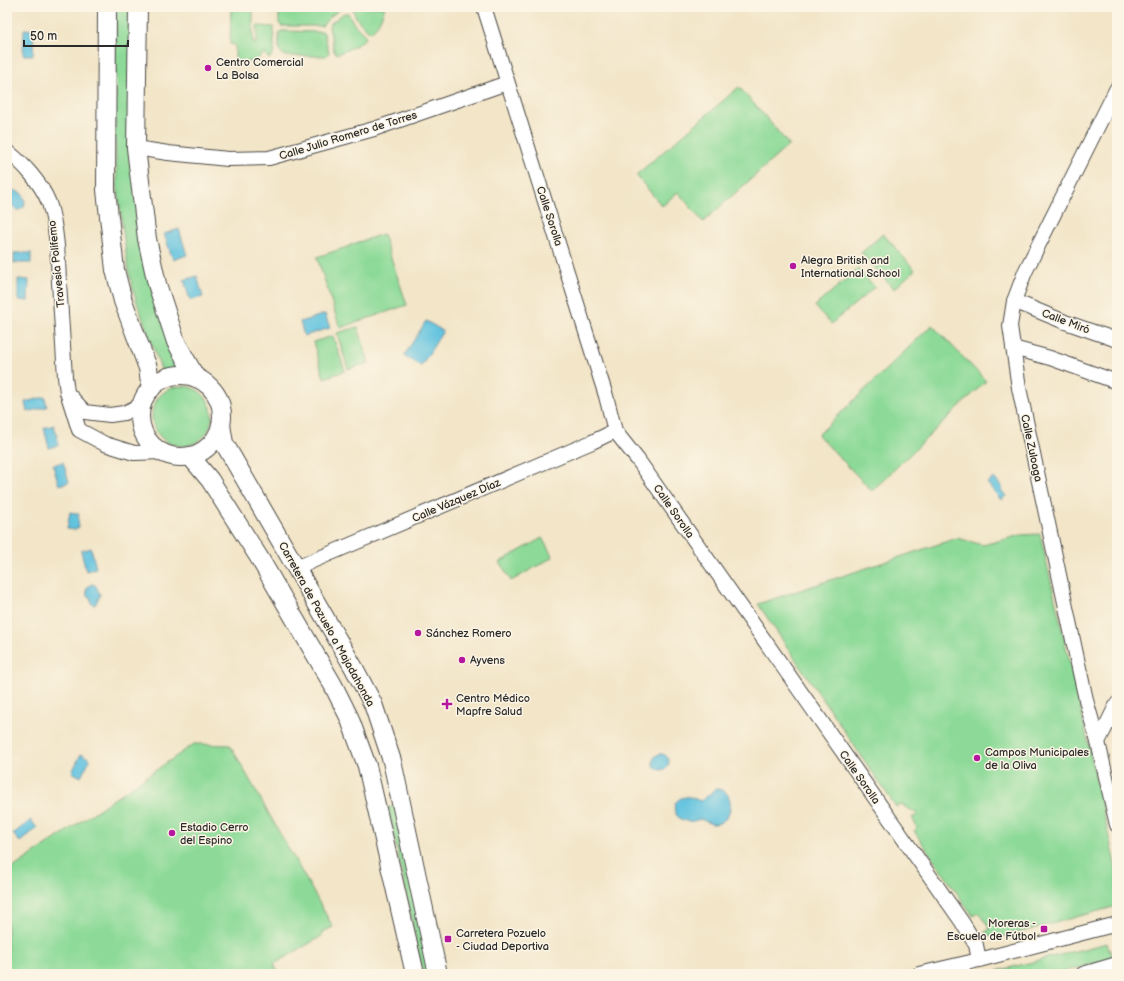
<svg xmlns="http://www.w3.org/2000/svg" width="1124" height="981" font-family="'Balsamiq Sans',sans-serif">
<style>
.green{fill:#8dda98;stroke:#5c8262}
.water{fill:#61c2df;stroke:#467685}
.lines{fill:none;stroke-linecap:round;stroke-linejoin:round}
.minor-casing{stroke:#494743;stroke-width:16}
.tertiary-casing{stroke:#494743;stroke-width:20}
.minor{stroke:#fff;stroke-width:14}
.tertiary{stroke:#fff;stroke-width:18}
.poi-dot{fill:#b5179e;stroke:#fcf5e5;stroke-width:1.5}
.labels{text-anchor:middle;stroke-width:3;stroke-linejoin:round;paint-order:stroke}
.poi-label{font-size:11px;fill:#2b2b2b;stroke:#fcf5e5;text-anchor:start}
.street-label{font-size:11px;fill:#2b2b2b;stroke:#fcf5e5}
</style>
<rect width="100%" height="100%" fill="#fcf5e5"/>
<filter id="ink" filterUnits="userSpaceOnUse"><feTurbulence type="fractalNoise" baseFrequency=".025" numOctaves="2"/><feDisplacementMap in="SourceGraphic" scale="8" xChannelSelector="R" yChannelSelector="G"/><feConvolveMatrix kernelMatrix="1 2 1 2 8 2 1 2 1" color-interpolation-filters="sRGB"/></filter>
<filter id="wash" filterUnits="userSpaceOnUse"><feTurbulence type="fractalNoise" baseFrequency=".012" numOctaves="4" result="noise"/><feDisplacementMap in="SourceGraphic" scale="16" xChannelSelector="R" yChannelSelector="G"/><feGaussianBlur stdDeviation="0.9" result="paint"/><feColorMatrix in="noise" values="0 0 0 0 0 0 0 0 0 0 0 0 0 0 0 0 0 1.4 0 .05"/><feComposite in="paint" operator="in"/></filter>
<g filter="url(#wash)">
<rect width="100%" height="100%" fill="#f2e5c8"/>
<!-- green -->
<g class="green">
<path d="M116,7H131L153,294L179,369L162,372L136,300L128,270L117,184L115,135Z"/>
<path d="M231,7H253V43H257V26L274,27V53L269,59L264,53L254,62L235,61V45L230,44Z"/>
<path d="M279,7H298L299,8H304L305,7H343L331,16L322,26H281L279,23Z"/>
<path d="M353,7H385C382,16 378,26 371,32C363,27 353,17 353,7Z"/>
<path d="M344,13H348L354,24L365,35L366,37C360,45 347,50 337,54L334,51L329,26L331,23Z"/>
<path d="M281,31L323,32L324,33L329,53L326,56H286L279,51V33Z"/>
<path d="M739,87L764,115L789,145L703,222L678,192L662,206L636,175Z"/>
<path d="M383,234L407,305L340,328L317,257L350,246V245Z"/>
<path d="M883,234L915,270L894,289L861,253Z"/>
<path d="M858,269L875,287L831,324L815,306Z"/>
<path d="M932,325L986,381L872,491L818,435Z"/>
<path d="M358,327L369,363L348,369L337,333Z"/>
<path d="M333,336L345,371L324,378L313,342Z"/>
<circle cx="182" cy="416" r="30"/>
<path d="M1040,534L1081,711L1117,873V906L1002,937L989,936L984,933L990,929L980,913L976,914L973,916L914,831L917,828L912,817H915L917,814L902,805L896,807L758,604L957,538L983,545L1021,535Z"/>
<path d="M542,538L553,557L511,581L500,562Z"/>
<path d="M194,744L230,745L333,927L321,933L322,936L274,964L279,974H7V872Z"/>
<path d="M397,805L431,974H423L388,808Z"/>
<path d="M1107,943L1113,959L1054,974H985Z"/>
</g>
<!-- water -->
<g class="water">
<path d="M24,29L34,30L33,55H23Z"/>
<path d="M12,190C22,192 27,196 24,207L19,210H17C10,203 7,204 7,193Z"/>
<path d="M179,229L187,255L173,260L164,234Z"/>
<rect x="14" y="253" width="17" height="10"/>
<path d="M197,276L203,297L190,300L184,280Z"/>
<path d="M18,279L29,280L28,301L18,300Z"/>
<path d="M325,314L330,328L304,336L300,322Z"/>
<path d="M426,321L443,331L421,366L404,356Z"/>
<path d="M45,397L47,407L27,412L25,402Z"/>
<path d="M54,425L59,445L49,448L44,428Z"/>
<path d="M63,462L69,482L59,485L53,465Z"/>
<path d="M994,478L1003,488L1001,490L1006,496L1001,500L987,483Z"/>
<path d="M70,512L79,514L78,521L79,527L75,530L67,529Z"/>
<path d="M91,548L96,568L86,571L81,551Z"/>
<path d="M93,584L96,586L100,595L95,605L92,604L90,597L87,596C86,590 86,586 93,584Z"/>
<circle cx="661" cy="762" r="8"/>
<path d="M81,754L90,759L81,777L72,772Z"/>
<path d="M716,789C737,788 734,826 712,824C708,823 704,820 700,819C674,830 665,799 686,797C692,796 696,800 701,801Z"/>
<path d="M31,820L37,828L20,842L13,834Z"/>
</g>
</g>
<g filter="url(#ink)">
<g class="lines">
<defs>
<g id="minor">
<path d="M484,7L606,396L615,431L638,460L962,922L976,945L979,960"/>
<path d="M1117,88L1025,272L1014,301L1010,326L1019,388L1079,668L1087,704L1098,742L1117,825"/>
<path d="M136,148L168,153L228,159L269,158L374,129L507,83"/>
<path d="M7,151C24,164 41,183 49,203C57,228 58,256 59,282C61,313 63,345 65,377L67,392L79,430L105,444L134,453L162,452"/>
<path d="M1014,301L1065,322L1117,340"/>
<path d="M1013,348L1050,358L1117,382"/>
<path d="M70,396L85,412L110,415L124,413L141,405"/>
<path d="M296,568L592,442L615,431"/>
<path d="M1098,742L1117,704"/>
<path d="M919,974L979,960L1117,924"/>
<path d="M1083,974L1117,964"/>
</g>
<g id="tertiary">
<path d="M107,7L106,190L111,234L115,270L123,301L148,368L151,389"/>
<path d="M138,7L136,148L147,239L157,284L176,342L196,378"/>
<circle cx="181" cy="416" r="41"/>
<path d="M221,425L224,443L354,668L373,704L392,761L438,974"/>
<path d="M190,456L210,480L260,559L333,685L349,717L367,766L415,974"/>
</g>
</defs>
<!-- minor casing -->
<use href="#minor" class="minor-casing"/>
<!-- tertiary casing -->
<use href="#tertiary" class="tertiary-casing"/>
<!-- minor -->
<use href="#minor" class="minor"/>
<!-- tertiary -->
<use href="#tertiary" class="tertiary"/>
</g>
</g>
<!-- markers -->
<g class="poi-dot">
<circle cx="208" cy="68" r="4"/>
<circle cx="793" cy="266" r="4"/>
<circle cx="418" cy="633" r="4"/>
<circle cx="462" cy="660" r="4"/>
<path d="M445 698h4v4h4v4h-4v4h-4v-4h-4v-4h4z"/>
<circle cx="977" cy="758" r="4"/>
<circle cx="172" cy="833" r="4"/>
<rect x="1040" y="925" width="8" height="8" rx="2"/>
<rect x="444" y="935" width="8" height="8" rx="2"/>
</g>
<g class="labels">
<!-- poi labels -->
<g class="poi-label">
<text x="216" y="66">Centro Comercial<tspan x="216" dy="13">La Bolsa</tspan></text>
<text x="801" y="264">Alegra British and<tspan x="801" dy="13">International School</tspan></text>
<text x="426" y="637">Sánchez Romero</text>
<text x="470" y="664">Ayvens</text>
<text x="456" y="702">Centro Médico<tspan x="456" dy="13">Mapfre Salud</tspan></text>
<text x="985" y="756">Campos Municipales<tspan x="985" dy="13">de la Oliva</tspan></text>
<text x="180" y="831">Estadio Cerro<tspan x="180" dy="13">del Espino</tspan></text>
<text x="1036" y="927" text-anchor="end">Moreras -<tspan x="1036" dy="13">Escuela de Fútbol</tspan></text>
<text x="456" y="937">Carretera Pozuelo<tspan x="456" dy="13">- Ciudad Deportiva</tspan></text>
</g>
<!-- street labels -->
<g class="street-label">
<text transform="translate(348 135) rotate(-17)" y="4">Calle Julio Romero de Torres</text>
<text transform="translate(550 216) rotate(72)" y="4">Calle Sorolla</text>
<text transform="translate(56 264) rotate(-96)" y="4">Travesía Polifemo</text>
<text transform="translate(1066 321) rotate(21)" y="4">Calle Miró</text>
<text transform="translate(1032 448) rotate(78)" y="4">Calle Zuloaga</text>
<text transform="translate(456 500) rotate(-23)" y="4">Calle Vázquez Díaz</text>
<text transform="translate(674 511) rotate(55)" y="4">Calle Sorolla</text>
<text transform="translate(327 624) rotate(61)" y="4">Carretera de Pozuelo a Majadahonda</text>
<text transform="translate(860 777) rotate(55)" y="4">Calle Sorolla</text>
</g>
</g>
<!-- margin -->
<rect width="1124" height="981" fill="none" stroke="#fcf5e5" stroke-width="24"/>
<!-- scale -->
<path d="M24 40v6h104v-6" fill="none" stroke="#2b2b2b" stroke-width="2"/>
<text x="30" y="40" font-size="12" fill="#2b2b2b" stroke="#fcf5e5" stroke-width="3" paint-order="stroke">50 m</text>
</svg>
